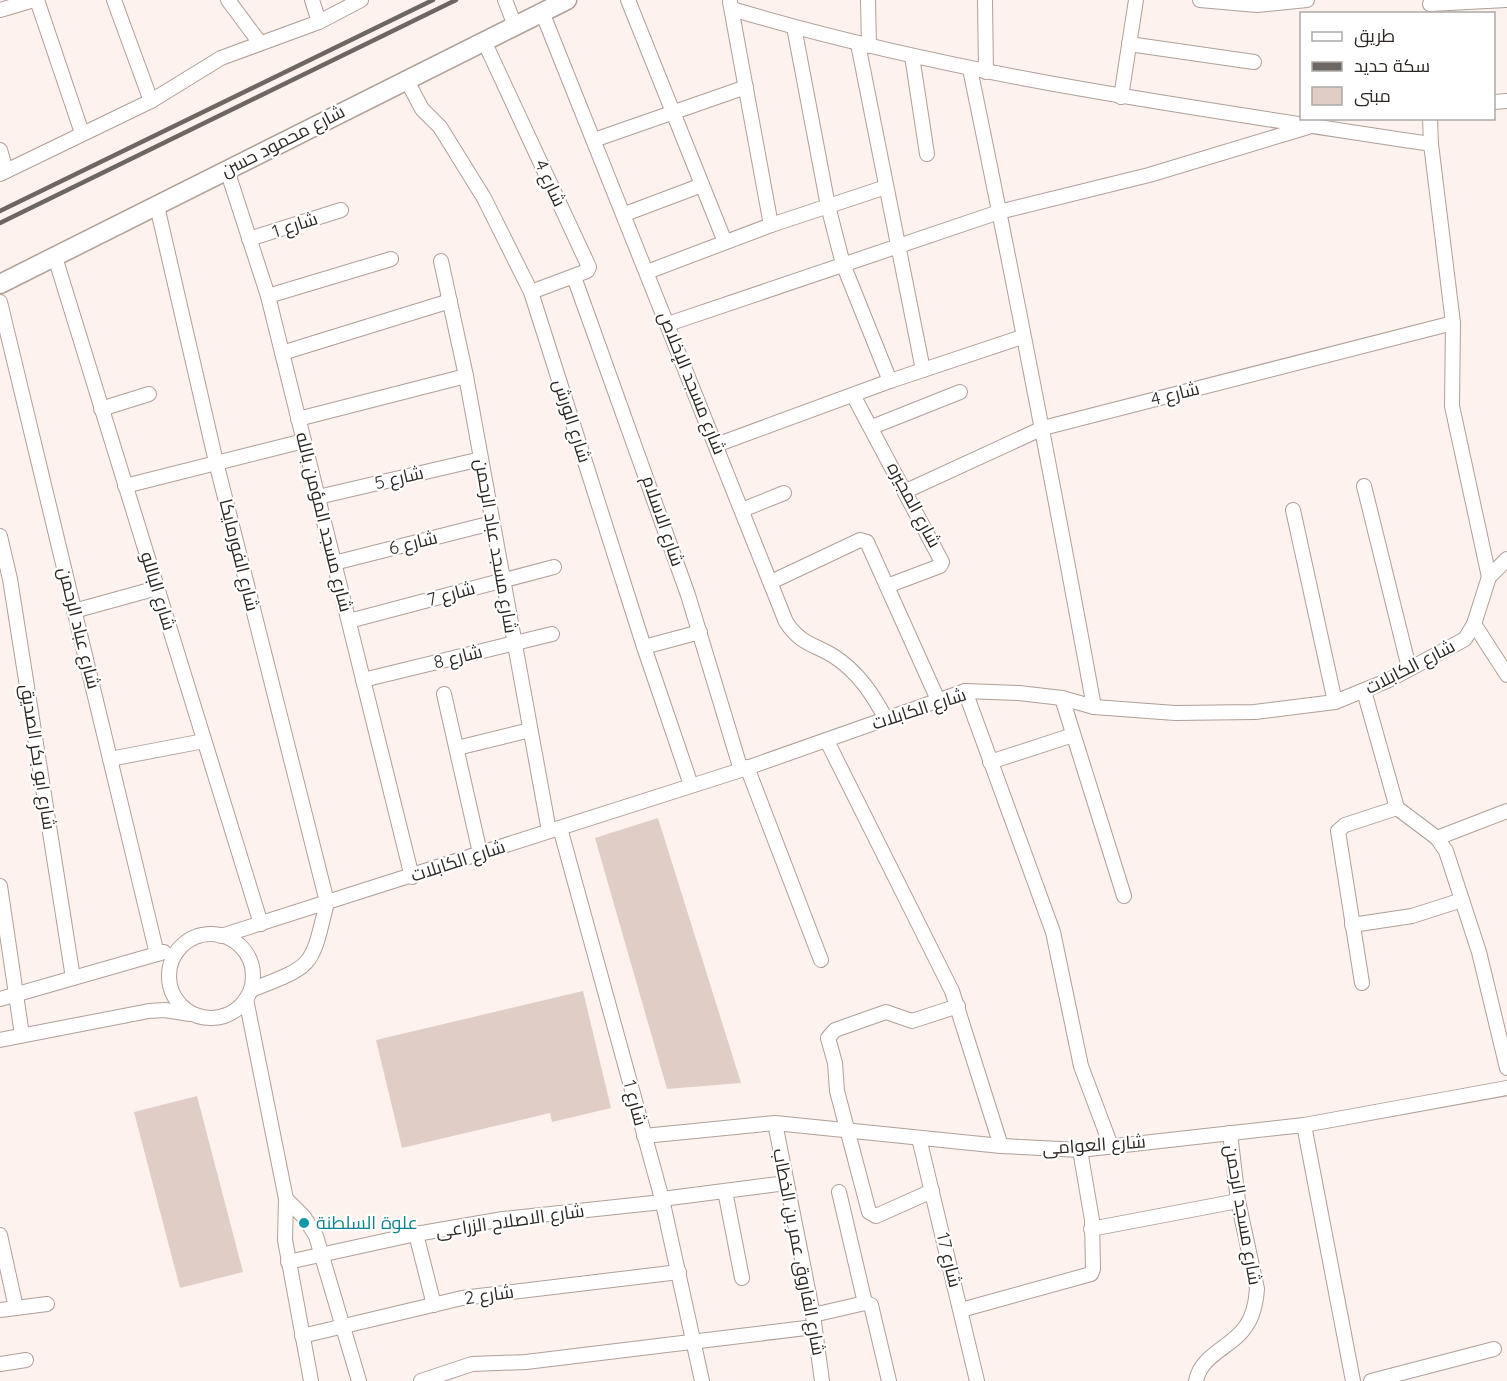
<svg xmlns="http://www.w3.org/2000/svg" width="1507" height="1381" font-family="Quicksand,Cairo,sans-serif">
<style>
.building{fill:#e0cec6}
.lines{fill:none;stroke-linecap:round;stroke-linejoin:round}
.street-casing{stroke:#b09f97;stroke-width:16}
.secondary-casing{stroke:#b09f97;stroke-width:21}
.street{stroke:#fff;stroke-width:14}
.secondary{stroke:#fff;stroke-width:18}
.rail{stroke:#6e6662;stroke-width:4.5}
.culture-dot{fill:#0f9aa8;stroke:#fff;stroke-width:2}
.labels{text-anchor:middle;stroke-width:4.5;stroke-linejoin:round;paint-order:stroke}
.street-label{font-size:18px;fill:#2d2723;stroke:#fff}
.culture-label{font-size:18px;fill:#0d838f;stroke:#fff;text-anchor:start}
</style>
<rect width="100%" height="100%" fill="#fdf2ed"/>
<!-- building -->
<g class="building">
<path d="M658,818L741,1083L667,1089L595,838Z"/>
<path d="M583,991L611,1108L552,1122L550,1113L402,1148L376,1040Z"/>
<path d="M197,1096L243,1272L180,1288L134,1112Z"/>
</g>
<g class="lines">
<defs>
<g id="street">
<path d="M37,0L82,133"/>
<path d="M114,0L151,101"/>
<path d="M228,0L260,43"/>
<path d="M312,0L319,22"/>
<path d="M505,0L515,26"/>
<path d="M628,0L725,242"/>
<path d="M868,0L869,46"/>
<path d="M985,0L986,72"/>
<path d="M1200,0L1257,5L1307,0"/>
<path d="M730,2L771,225"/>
<path d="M1430,4L1506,0"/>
<path d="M732,9C960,77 1196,108 1431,144"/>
<path d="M0,10L34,0"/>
<path d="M542,12L786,622C801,645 815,644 835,657C859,673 873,695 886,719"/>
<path d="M794,27L828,206L843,264L890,381"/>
<path d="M484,41L589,267L587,271L531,292"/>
<path d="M858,44L923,370"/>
<path d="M1129,44L1254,62"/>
<path d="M912,56L927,154"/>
<path d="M970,69C1014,281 1055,494 1094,707"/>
<path d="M406,79L422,109L440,127L484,198L531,292L644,647L691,785"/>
<path d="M1121,97L1136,0"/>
<path d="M1494,102L1507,101"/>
<path d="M1430,118L1431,144L1453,323L1452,406L1489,577"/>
<path d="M594,140L746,87"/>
<path d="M0,150L6,171"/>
<path d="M227,170L268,296L412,877"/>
<path d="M0,174L151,101L221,58L319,22L361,0"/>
<path d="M157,206L216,462L327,902C311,968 315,965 251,990"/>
<path d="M625,214L702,185"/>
<path d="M249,239L341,210"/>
<path d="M55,257L261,924"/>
<path d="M441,261L466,376L549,831"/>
<path d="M647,272L771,225L886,187"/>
<path d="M574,277L688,595L741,770"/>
<path d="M268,296L391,259"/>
<path d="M0,302L157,954"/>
<path d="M668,324L999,212L1149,175L1308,127"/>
<path d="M282,353L450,301"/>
<path d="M853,395L942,562L940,566L887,586"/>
<path d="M101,409L149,394"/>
<path d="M298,419L466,376"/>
<path d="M872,427L960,392"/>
<path d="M716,445L890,381L1022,337"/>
<path d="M125,486L304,441"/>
<path d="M1364,486L1409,668"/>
<path d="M906,491L1043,428L1453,323"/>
<path d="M318,497L481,459"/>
<path d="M742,510L784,493"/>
<path d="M1293,510L1335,702"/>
<path d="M0,536L10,579L73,978"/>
<path d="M334,563L492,523"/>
<path d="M771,582L860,540L867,542L938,700"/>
<path d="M74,611L157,588"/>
<path d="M349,621L554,567"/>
<path d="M1474,624L1507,675"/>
<path d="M644,647L700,632"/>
<path d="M363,680L552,634"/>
<path d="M965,691L1053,932L1081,1066L1111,1146"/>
<path d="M1364,691L1397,808L1437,838L1446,851L1479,952L1507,1068"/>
<path d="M444,694L480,853"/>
<path d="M1062,698L1124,896"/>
<path d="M827,741L952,991L1001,1146"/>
<path d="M457,748L530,730"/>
<path d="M110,759L204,741"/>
<path d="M990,762L1073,735"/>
<path d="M747,767L821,960"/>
<path d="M560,828L662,1199L702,1381"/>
<path d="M1437,838L1507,811"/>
<path d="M0,886L22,1035"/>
<path d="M1352,925L1412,916L1462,900"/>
<circle cx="211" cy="976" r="42"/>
<path d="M221,936L741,770L965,691L1019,693L1062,698L1094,707L1175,713L1255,712L1335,702L1389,680L1465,639L1474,624L1489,577L1507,559"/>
<path d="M1362,983L1338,831L1345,825L1397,808"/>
<path d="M0,999L164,952"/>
<path d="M246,999L286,1199L285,1240L311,1381"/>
<path d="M0,1040L149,1011L165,1010L190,1014"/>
<path d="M775,1123L813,1315L822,1381"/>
<path d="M1304,1125L1353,1381"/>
<path d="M644,1136L775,1123L1001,1146L1080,1150L1304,1125L1507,1088"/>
<path d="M919,1138L977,1381"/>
<path d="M725,1191L742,1278"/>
<path d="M932,1191L876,1216L869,1212L837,1091L835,1063L828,1038L835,1030L886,1012L912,1021L958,1006"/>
<path d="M839,1192L865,1303"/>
<path d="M286,1199L304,1217L316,1236L359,1381"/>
<path d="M662,1199L786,1183"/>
<path d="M1091,1229L1238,1201"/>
<path d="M416,1234L434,1305"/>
<path d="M0,1235L16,1308"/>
<path d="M288,1262L416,1234L503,1219L662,1202"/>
<path d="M0,1310L47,1304"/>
<path d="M961,1310L1091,1274L1093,1269L1092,1220L1080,1150"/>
<path d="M813,1315L865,1303L871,1305L889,1381"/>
<path d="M302,1336L462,1298L679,1272"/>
<path d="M0,1364L26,1360"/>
<path d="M421,1381L472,1364L526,1362L814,1327"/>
<path d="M1196,1381C1201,1354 1233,1347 1246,1326C1254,1315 1256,1302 1257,1289L1238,1201L1230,1133"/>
<path d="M1371,1381L1494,1349"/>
</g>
<path id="secondary" d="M0,284L567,0"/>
</defs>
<!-- street casing -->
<use href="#street" class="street-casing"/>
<!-- secondary casing -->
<use href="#secondary" class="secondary-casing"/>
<!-- street -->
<use href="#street" class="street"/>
<!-- secondary -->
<use href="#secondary" class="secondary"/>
<!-- rail -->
<g class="rail">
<path d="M0,211L433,0"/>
<path d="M0,223L456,0"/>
</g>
</g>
<!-- markers -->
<circle class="culture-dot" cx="304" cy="1223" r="6"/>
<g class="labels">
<!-- street labels -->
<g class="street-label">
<text transform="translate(283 141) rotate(-27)" y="6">شارع محمود حسن</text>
<text transform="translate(550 183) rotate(65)" y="6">شارع 4</text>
<text transform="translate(295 225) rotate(-18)" y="6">شارع 1</text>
<text transform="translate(692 383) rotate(68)" y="6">شارع مسجد الإخلاص</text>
<text transform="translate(1175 394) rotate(-14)" y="6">شارع 4</text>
<text transform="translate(572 421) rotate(72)" y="6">شارع الورش</text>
<text transform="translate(399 478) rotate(-13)" y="6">شارع 5</text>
<text transform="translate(914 505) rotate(62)" y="6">شارع المجيره</text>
<text transform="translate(663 521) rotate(71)" y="6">شارع الاسلام</text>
<text transform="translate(324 522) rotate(76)" y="6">شارع مسجد المؤمن بالله</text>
<text transform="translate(413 543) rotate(-14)" y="6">شارع 6</text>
<text transform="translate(496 546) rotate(80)" y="6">شارع مسجد عباد الرحمن</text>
<text transform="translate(239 555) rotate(76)" y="6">شارع الفورمايكا</text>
<text transform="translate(158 591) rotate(73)" y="6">شارع الباللو</text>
<text transform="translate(451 594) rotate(-15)" y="6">شارع 7</text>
<text transform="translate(79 628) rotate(76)" y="6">شارع عباد الرحمن</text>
<text transform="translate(458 657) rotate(-14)" y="6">شارع 8</text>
<text transform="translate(1410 667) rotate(-27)" y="6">شارع الكابلات</text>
<text transform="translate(919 709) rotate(-18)" y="6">شارع الكابلات</text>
<text transform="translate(38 757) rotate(81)" y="6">شارع ابو بكر الصديق</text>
<text transform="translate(458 861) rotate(-18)" y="6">شارع الكابلات</text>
<text transform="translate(635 1103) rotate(75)" y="6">شارع 1</text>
<text transform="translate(1094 1145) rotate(-4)" y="6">شارع العوامى</text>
<text transform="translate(1243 1215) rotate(80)" y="6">شارع مسجد الرحمن</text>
<text transform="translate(510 1221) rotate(-8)" y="6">شارع الاصلاح الزراعى</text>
<text transform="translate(799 1252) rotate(79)" y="6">شارع الفاروق عمر بن الخطاب</text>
<text transform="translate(949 1260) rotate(76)" y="6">شارع 17</text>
<text transform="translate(489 1295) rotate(-8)" y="6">شارع 2</text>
</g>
<!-- culture labels -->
<g class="culture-label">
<text x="316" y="1229">علوة السلطنة</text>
</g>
</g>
<!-- legend -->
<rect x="1300" y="12" width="195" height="108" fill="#ffffff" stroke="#aba9a7" stroke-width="1.5"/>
<rect x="1312" y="32" width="30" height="9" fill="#ffffff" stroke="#aba9a7" stroke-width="1.5"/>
<text x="1354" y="42" font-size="18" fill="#2d2723">طريق</text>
<rect x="1312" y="62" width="30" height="9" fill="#6e6662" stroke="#aba9a7" stroke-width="1.5"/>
<text x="1354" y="72" font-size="18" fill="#2d2723">سكة حديد</text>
<rect x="1312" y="87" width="30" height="18" fill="#e0cec6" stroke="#aba9a7" stroke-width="1.5"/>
<text x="1354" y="102" font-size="18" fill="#2d2723">مبنى</text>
</svg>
